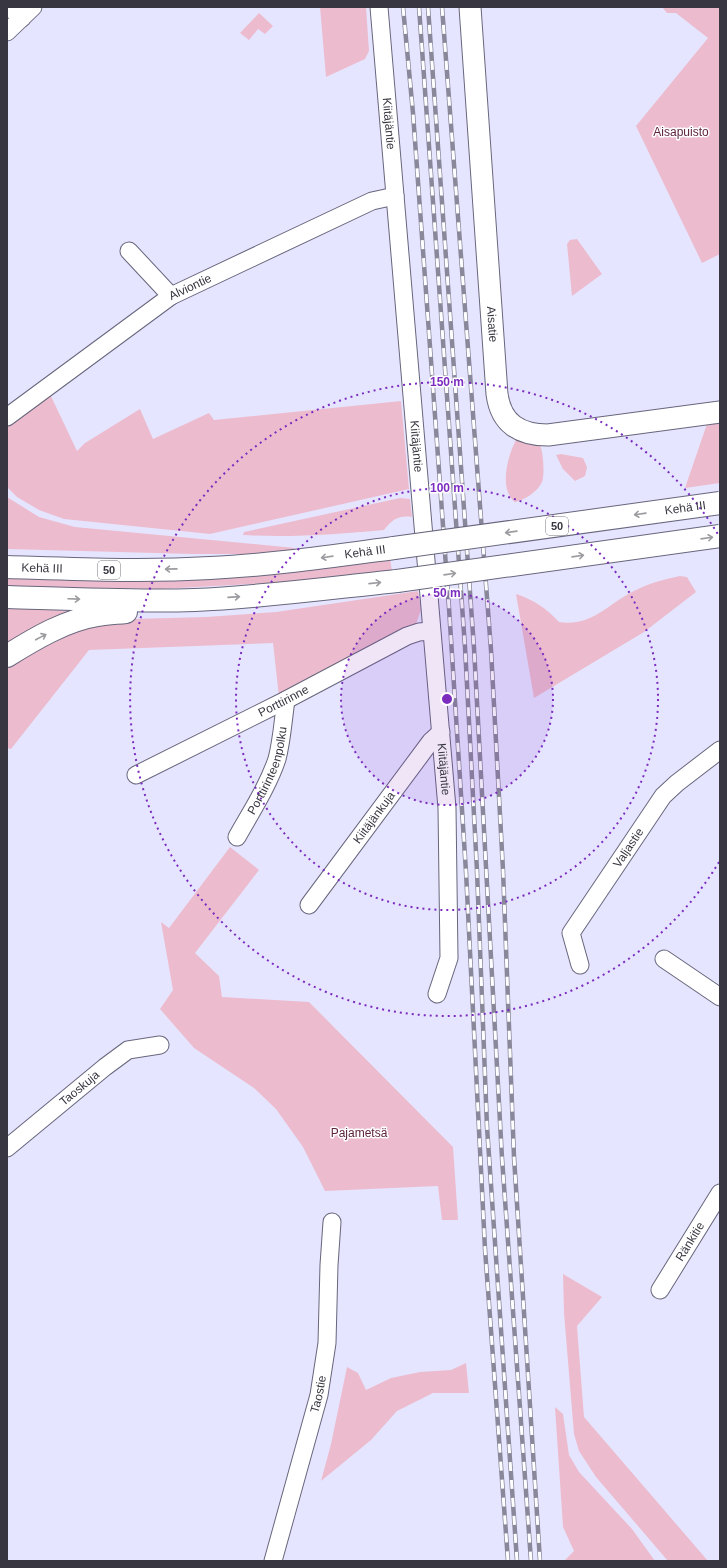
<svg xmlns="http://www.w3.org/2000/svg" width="727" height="1568" font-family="Helvetica,sans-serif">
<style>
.green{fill:#ecbcce}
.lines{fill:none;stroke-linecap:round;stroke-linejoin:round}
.minor-casing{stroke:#67667c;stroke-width:19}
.tertiary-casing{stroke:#67667c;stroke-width:23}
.trunk-casing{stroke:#67667c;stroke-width:24}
.minor{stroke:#fff;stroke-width:17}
.tertiary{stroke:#fff;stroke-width:21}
.trunk{stroke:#fff;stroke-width:22}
.rail-casing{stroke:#89889a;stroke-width:4.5}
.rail{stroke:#fff;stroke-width:3;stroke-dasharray:9;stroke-linecap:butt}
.trunk-bridge-casing{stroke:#67667c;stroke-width:24;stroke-linecap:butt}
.trunk-bridge{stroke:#fff;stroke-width:22}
.oneway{stroke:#9c9ba0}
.ring{fill:none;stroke:#7b2cbf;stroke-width:2;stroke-dasharray:2 4}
.labels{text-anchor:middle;stroke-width:3;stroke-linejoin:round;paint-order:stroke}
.shield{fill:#fff;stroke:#74737a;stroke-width:1}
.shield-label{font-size:11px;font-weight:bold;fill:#383741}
.street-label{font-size:12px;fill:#383741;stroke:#fff}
.park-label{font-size:12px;fill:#5e243f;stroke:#fff}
.centre{fill:#7b2cbf;stroke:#fff;stroke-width:2}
.ring-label{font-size:12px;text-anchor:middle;font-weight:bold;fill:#7b2cbf;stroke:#fff;stroke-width:3;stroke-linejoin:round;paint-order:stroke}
</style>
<rect width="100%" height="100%" fill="#e6e5ff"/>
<!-- green -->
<g class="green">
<path d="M320,7H366L369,51L365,59L326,77Z"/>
<path d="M662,7H720V254L702,263L636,126L708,38L676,13H667Z"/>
<path d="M259,13L273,26L265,34L258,29L249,40L240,33Z"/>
<path d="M577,239L602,274L572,296L567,244L570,240Z"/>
<path d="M49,392L77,451L85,443L140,409L153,439L209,413L214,420L401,401L409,489L210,534L64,519L39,510L17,497L7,487V422Z"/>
<path d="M720,419V483L685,488L708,421Z"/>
<path d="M517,438L540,445C543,451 545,475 542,482C538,491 525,500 515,502C498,489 508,454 517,438Z"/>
<path d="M561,454L583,458L587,467L585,476L575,481L563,469L556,455Z"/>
<path d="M7,497L39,517L75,527L295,548L292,550L259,554H192L7,549Z"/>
<path d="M400,498L410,499L412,517C398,515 392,520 384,530C337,534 291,538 243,535L244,532Z"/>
<path d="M390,559L392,571L285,582L161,589L7,587V577C77,579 146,582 216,579C274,576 332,567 390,559Z"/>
<path d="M680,576L687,577L696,592L644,632L534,698L516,594C534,600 546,608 559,622C593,627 608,603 636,590C650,583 665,579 680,576Z"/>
<path d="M418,591L421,610L416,624L279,697L273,643L89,650L11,749L7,748V666L73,631L131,619L206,617L276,612Z"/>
<path d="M7,608L77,611L7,649Z"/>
<path d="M230,847L259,870L195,953L219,976L222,997L309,1002L453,1147L458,1220H442L438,1186L325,1191L303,1147L276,1109L254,1088L194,1048L160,1009L173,990L161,922L169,928Z"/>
<path d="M563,1274L602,1297L577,1326L584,1417L708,1561H668L596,1477L579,1451L574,1434L564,1313Z"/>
<path d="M466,1363L469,1393H433L397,1411L371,1440L321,1481L331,1444L347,1367L358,1373L366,1390L391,1378L420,1372L451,1370Z"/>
<path d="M555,1407L563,1414L569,1455L579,1472L632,1529L655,1561H564L574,1551L563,1527Z"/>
</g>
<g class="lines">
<defs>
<g id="minor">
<path d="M9,7L22,18"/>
<path id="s1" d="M379,7L447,808L449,958L437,994"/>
<path d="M7,32L33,7"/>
<path d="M129,251L171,296"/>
<path id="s2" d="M7,417L171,296L372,201L395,196"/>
<path id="s3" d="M136,775L286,700L407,636L419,632L431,631"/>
<path id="s4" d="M237,837C251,812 268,786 277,759C282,740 283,720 286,700"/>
<path id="s5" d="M309,905L431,741L441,732"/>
<path d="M664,959L720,997"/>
<path id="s6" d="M580,965L571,933L663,796L677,783L720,750"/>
<path id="s7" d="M7,1148L105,1067L128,1050L160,1045"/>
<path id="s8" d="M660,1290L720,1193"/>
<path id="s9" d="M273,1561L319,1395L327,1343L329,1265L332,1222"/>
</g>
<g id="tertiary">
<path id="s10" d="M470,7L497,394C501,424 520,435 548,435L720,412"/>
</g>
<g id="trunk">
<path id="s11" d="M7,567C75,569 143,572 210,568C272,565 333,556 394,548"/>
<path d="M7,597C70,599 132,602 195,600C263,597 330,588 397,581"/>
<path d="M7,656C34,639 66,620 98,615C107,613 117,613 126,612"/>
</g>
</defs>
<!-- minor casing -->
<use href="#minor" class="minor-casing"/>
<!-- tertiary casing -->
<use href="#tertiary" class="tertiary-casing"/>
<!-- trunk casing -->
<use href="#trunk" class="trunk-casing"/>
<!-- minor -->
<use href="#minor" class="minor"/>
<!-- tertiary -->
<use href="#tertiary" class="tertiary"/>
<!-- trunk -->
<use href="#trunk" class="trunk"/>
<defs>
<g id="rail">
<path d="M403,7L413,113L449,608L466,872L485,1249L508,1561"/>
<path d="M419,7L465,647L477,871L487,1127L517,1561"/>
<path d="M428,7L474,648L502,1158L531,1561"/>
<path d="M442,7L491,650L503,870L514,1157L540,1561"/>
</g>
</defs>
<!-- rail casing -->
<use href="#rail" class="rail-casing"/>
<!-- rail -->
<use href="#rail" class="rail"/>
<defs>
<g id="trunk-bridge">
<path id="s12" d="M394,548L720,503"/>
<path d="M397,581L720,536"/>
</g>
</defs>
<!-- trunk-bridge casing -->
<use href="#trunk-bridge" class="trunk-bridge-casing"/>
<!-- trunk-bridge -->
<use href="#trunk-bridge" class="trunk-bridge"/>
</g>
<!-- one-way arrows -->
<defs><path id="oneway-shaft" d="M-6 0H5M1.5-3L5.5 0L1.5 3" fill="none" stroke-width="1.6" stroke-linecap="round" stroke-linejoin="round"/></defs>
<g class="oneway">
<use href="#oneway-shaft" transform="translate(640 514) rotate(172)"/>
<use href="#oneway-shaft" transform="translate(511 532) rotate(172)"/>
<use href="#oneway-shaft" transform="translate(707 538) rotate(-8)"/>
<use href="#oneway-shaft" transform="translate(578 556) rotate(-8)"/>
<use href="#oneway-shaft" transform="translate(327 557) rotate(172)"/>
<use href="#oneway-shaft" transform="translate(171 569) rotate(179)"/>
<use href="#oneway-shaft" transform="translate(450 574) rotate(-8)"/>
<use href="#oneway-shaft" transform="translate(375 583) rotate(-6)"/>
<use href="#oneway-shaft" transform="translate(234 597) rotate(-4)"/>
<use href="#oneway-shaft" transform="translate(74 599) rotate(2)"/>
<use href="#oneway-shaft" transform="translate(41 637) rotate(-28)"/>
</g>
<!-- distance rings -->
<circle cx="447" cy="699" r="106" fill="#7b2cbf" fill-opacity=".12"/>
<g class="ring">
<circle cx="447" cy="699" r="106"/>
<circle cx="447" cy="699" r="211"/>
<path d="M719 862A317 317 0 1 1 719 536"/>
</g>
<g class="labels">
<!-- shield labels -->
<g class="shield">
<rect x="546" y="517" width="22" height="18" rx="3"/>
<rect x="98" y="561" width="22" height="18" rx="3"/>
</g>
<g class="shield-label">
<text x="557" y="530">50</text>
<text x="109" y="574">50</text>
</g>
<!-- street labels -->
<g class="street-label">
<text dy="4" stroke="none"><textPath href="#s1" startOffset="117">Kiitäjäntie</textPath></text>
<text dy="4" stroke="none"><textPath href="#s2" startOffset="225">Alviontie</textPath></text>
<text dy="4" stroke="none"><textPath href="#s10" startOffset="318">Aisatie</textPath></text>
<text dy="4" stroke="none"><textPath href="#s1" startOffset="441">Kiitäjäntie</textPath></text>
<text dy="4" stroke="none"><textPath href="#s12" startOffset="294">Kehä III</textPath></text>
<text dy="4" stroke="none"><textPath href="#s11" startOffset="359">Kehä III</textPath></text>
<text dy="4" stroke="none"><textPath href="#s11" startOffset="35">Kehä III</textPath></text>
<text dy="4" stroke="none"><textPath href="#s3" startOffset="165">Porttirinne</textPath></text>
<text dy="4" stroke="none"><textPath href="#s1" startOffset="765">Kiitäjäntie</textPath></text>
<text dy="4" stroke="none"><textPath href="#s4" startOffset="74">Porttirinteenpolku</textPath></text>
<text dy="4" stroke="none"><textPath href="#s5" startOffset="109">Kiitäjänkuja</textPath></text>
<text dy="4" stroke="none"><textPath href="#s6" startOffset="136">Valjastie</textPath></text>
<text dy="4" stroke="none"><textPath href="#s7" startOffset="94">Taoskuja</textPath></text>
<text dy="4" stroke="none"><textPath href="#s8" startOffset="57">Ränkitie</textPath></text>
<text dy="4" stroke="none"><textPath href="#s9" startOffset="173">Taostie</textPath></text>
</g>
<!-- park labels -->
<g class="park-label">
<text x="681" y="136">Aisapuisto</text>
<text x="359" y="1137">Pajametsä</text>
</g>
</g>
<circle cx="447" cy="699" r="6" class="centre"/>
<g class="ring-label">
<text x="447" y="386">150 m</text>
<text x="447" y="492">100 m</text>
<text x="447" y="597">50 m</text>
</g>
<!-- border -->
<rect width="727" height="1568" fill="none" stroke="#383741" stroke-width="16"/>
</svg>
